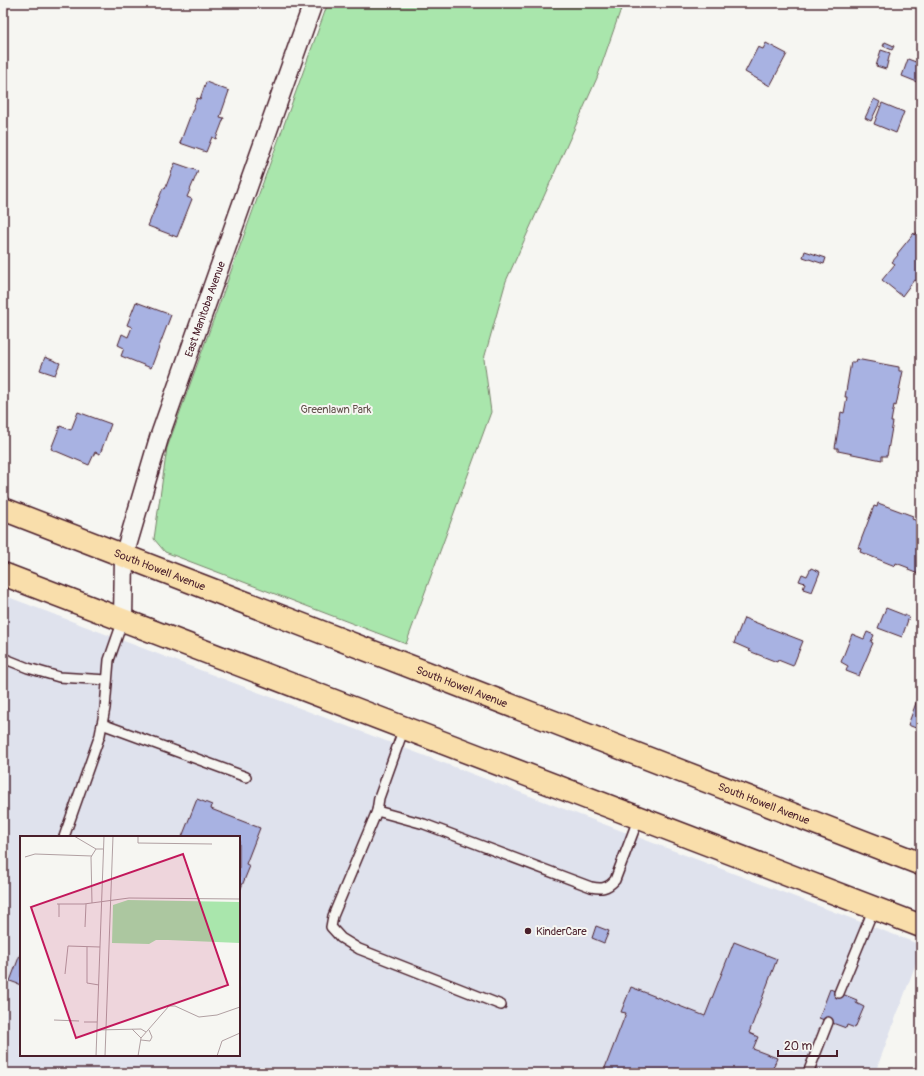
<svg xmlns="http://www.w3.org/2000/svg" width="924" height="1076" font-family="Pangolin,sans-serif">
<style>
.built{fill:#dfe2ed;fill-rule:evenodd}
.green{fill:#a9e6ac;stroke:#7a826c}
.building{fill:#a8b2e2;stroke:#4a1f2b}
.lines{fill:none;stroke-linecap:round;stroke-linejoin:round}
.service-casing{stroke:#4a1f2b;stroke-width:12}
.minor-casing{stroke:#4a1f2b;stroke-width:21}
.primary-casing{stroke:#4a1f2b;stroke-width:25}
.service{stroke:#f6f6f2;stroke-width:9}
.minor{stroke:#f6f6f2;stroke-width:18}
.primary{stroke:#f9deab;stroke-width:22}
.poi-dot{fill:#4a1f2b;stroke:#f6f6f2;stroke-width:1.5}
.labels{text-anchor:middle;stroke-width:4;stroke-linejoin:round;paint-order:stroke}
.street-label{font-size:11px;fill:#4a1f2b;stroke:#f6f6f2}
.park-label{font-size:11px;fill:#62514b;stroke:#f6f6f2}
.poi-label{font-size:11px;fill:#4a1f2b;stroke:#f6f6f2;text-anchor:start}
.inset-road{fill:none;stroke:#b1a0a2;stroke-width:1}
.view{fill:#c2185b;fill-opacity:0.15;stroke:#c2185b;stroke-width:2}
.inset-edge{fill:none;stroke:#4a1f2b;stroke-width:2}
</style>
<rect width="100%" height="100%" fill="#f6f6f2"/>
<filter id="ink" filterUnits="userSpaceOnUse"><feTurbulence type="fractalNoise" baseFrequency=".025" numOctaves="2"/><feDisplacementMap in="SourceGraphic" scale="8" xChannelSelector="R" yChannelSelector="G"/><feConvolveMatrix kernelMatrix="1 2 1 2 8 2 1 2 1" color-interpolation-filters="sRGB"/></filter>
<g filter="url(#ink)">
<!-- built -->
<path class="built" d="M3,595L921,945V950L875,1073H3ZM21,837H239V1055H21Z"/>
<!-- green -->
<path class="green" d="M328,3H623L597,78L506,281L484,359L491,412L406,644L165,552L154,539L167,448Z"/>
<!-- building -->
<g class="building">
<path d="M885,42L894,46L892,50L883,46Z"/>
<path d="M766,43L787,54L770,86L745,72L758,47L763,49Z"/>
<path d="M881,50L890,53L886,69L876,66Z"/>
<path d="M908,59L921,64V72L917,82L902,76Z"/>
<path d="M206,82L229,91L220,117L224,118L216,139L212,137L206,152L180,143L197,98L200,99Z"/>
<path d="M874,99L880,102L871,121L865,118Z"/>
<path d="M882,103L904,112L896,133L874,124Z"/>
<path d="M175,163L198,171L187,197L192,199L177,237L148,226L163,188L165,189Z"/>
<path d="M920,229L921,285L914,280L902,296L882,280L895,264L892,262L898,255L897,254L914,233L915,235Z"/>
<path d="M805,251L826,258L824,264L803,257Z"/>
<path d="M136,302L171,315L151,368L121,356L124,348L118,345L122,334L128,337L132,327L127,325Z"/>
<path d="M45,357L60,363L55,375L40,370Z"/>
<path d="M856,359L899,367V371H903L896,406L894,405L891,422H893L887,456H882V460L838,451V448H835L841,412L844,413L847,397H845L851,362H855Z"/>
<path d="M78,412L111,424L100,454L95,452L89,465L51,449L60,426L71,430Z"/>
<path d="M878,503L913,516L912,519L921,522V575L908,570L909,568L896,563L895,566L860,552L861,549L858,548L874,506L877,507Z"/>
<path d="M811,568L820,572L812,592L803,589L805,583L799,581L802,574L807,576Z"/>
<path d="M886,608L909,617L902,637L878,628Z"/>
<path d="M744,618L803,641L793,666L778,660L777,662L749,651L750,650L734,643Z"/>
<path d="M867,632L874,635L871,642L873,643L859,676L846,671L848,666L841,662L852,634L864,639Z"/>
<path d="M921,683V730L908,725L920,692H918Z"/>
<path d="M197,799L212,805L211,809L260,828L246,864L250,866L239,893V837H182Z"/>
<path d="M596,926L609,931L604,943L592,938Z"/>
<path d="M734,942L777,959L749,1033L758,1037L753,1049L777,1058L771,1073H603L626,1013L621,1012L631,987L705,1016Z"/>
<path d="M21,952V985L10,981Z"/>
<path d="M830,989L857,1000L856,1003L864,1007L855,1028L847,1025L846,1028L819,1018Z"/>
</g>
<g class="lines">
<defs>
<g id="service">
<path d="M3,658L28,668L59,677L107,680"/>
<path d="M102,724L246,777"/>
<path d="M404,728L379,798L377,811L333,916L331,927L341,938L359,949L501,1005"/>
<path d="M377,811L424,824L591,887C601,889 607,889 615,880L639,817"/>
<path d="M64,837L100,735L105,708L109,660L123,620"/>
<path d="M839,993L874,908"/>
<path d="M808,1073L828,1022"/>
</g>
<g id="minor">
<path id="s1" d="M123,620L124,556L159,438L313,3"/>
</g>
<g id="primary">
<path id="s2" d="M3,509L921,864"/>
<path d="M3,574L921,926"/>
</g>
</defs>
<!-- service casing -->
<use href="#service" class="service-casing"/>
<!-- minor casing -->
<use href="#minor" class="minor-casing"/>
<!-- primary casing -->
<use href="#primary" class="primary-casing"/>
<!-- service -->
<use href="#service" class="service"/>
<!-- minor -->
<use href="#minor" class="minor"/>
<!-- primary -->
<use href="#primary" class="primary"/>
</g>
</g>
<!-- markers -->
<circle class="poi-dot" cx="528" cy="931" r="4"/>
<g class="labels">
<!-- street labels -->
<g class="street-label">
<text dy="4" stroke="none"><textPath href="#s1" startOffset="324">East Manitoba Avenue</textPath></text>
<text dy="4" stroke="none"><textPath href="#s2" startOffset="168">South Howell Avenue</textPath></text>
<text dy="4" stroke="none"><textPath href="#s2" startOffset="492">South Howell Avenue</textPath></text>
<text dy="4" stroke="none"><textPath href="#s2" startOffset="816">South Howell Avenue</textPath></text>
</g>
<!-- park labels -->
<g class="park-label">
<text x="336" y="413">Greenlawn Park</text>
</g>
<!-- poi labels -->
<g class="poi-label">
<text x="536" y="935">KinderCare</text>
</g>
</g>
<!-- overview -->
<g transform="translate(20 836)">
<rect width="220" height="220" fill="#f6f6f2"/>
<path d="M108,64L219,66L220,107L148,104H136L129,108L92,107L93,69Z" fill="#a9e6ac"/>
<path class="inset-road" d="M54,0L76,13M118,0V7L192,8M5,21L15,18L72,20M72,67L71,21L76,13H83M37,68H64L109,62L220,63M39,68V81M65,91L66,68M67,111V147L79,149M45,138L48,110L80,111M34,184L59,185M64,186H77M112,193L121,202M77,194L121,193L126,196M121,204L130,205L132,201L129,194M76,220L84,0M85,220L93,0M118,220L121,202L149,170H155L179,181L197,179L220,171M197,220L202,205L220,197"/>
<path class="view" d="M163,18L208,149L56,202L11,71Z"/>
<rect width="220" height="220" class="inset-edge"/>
</g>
<!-- margin -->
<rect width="924" height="1076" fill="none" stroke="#f6f6f2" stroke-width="16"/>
<rect x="8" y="8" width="908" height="1060" fill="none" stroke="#4a1f2b" stroke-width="1.5" filter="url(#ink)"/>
<!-- scale -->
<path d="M778 1050v6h59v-6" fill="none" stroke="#4a1f2b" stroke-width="2"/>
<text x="784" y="1050" font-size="12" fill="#4a1f2b" stroke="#f6f6f2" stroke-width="3" paint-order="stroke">20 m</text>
</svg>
